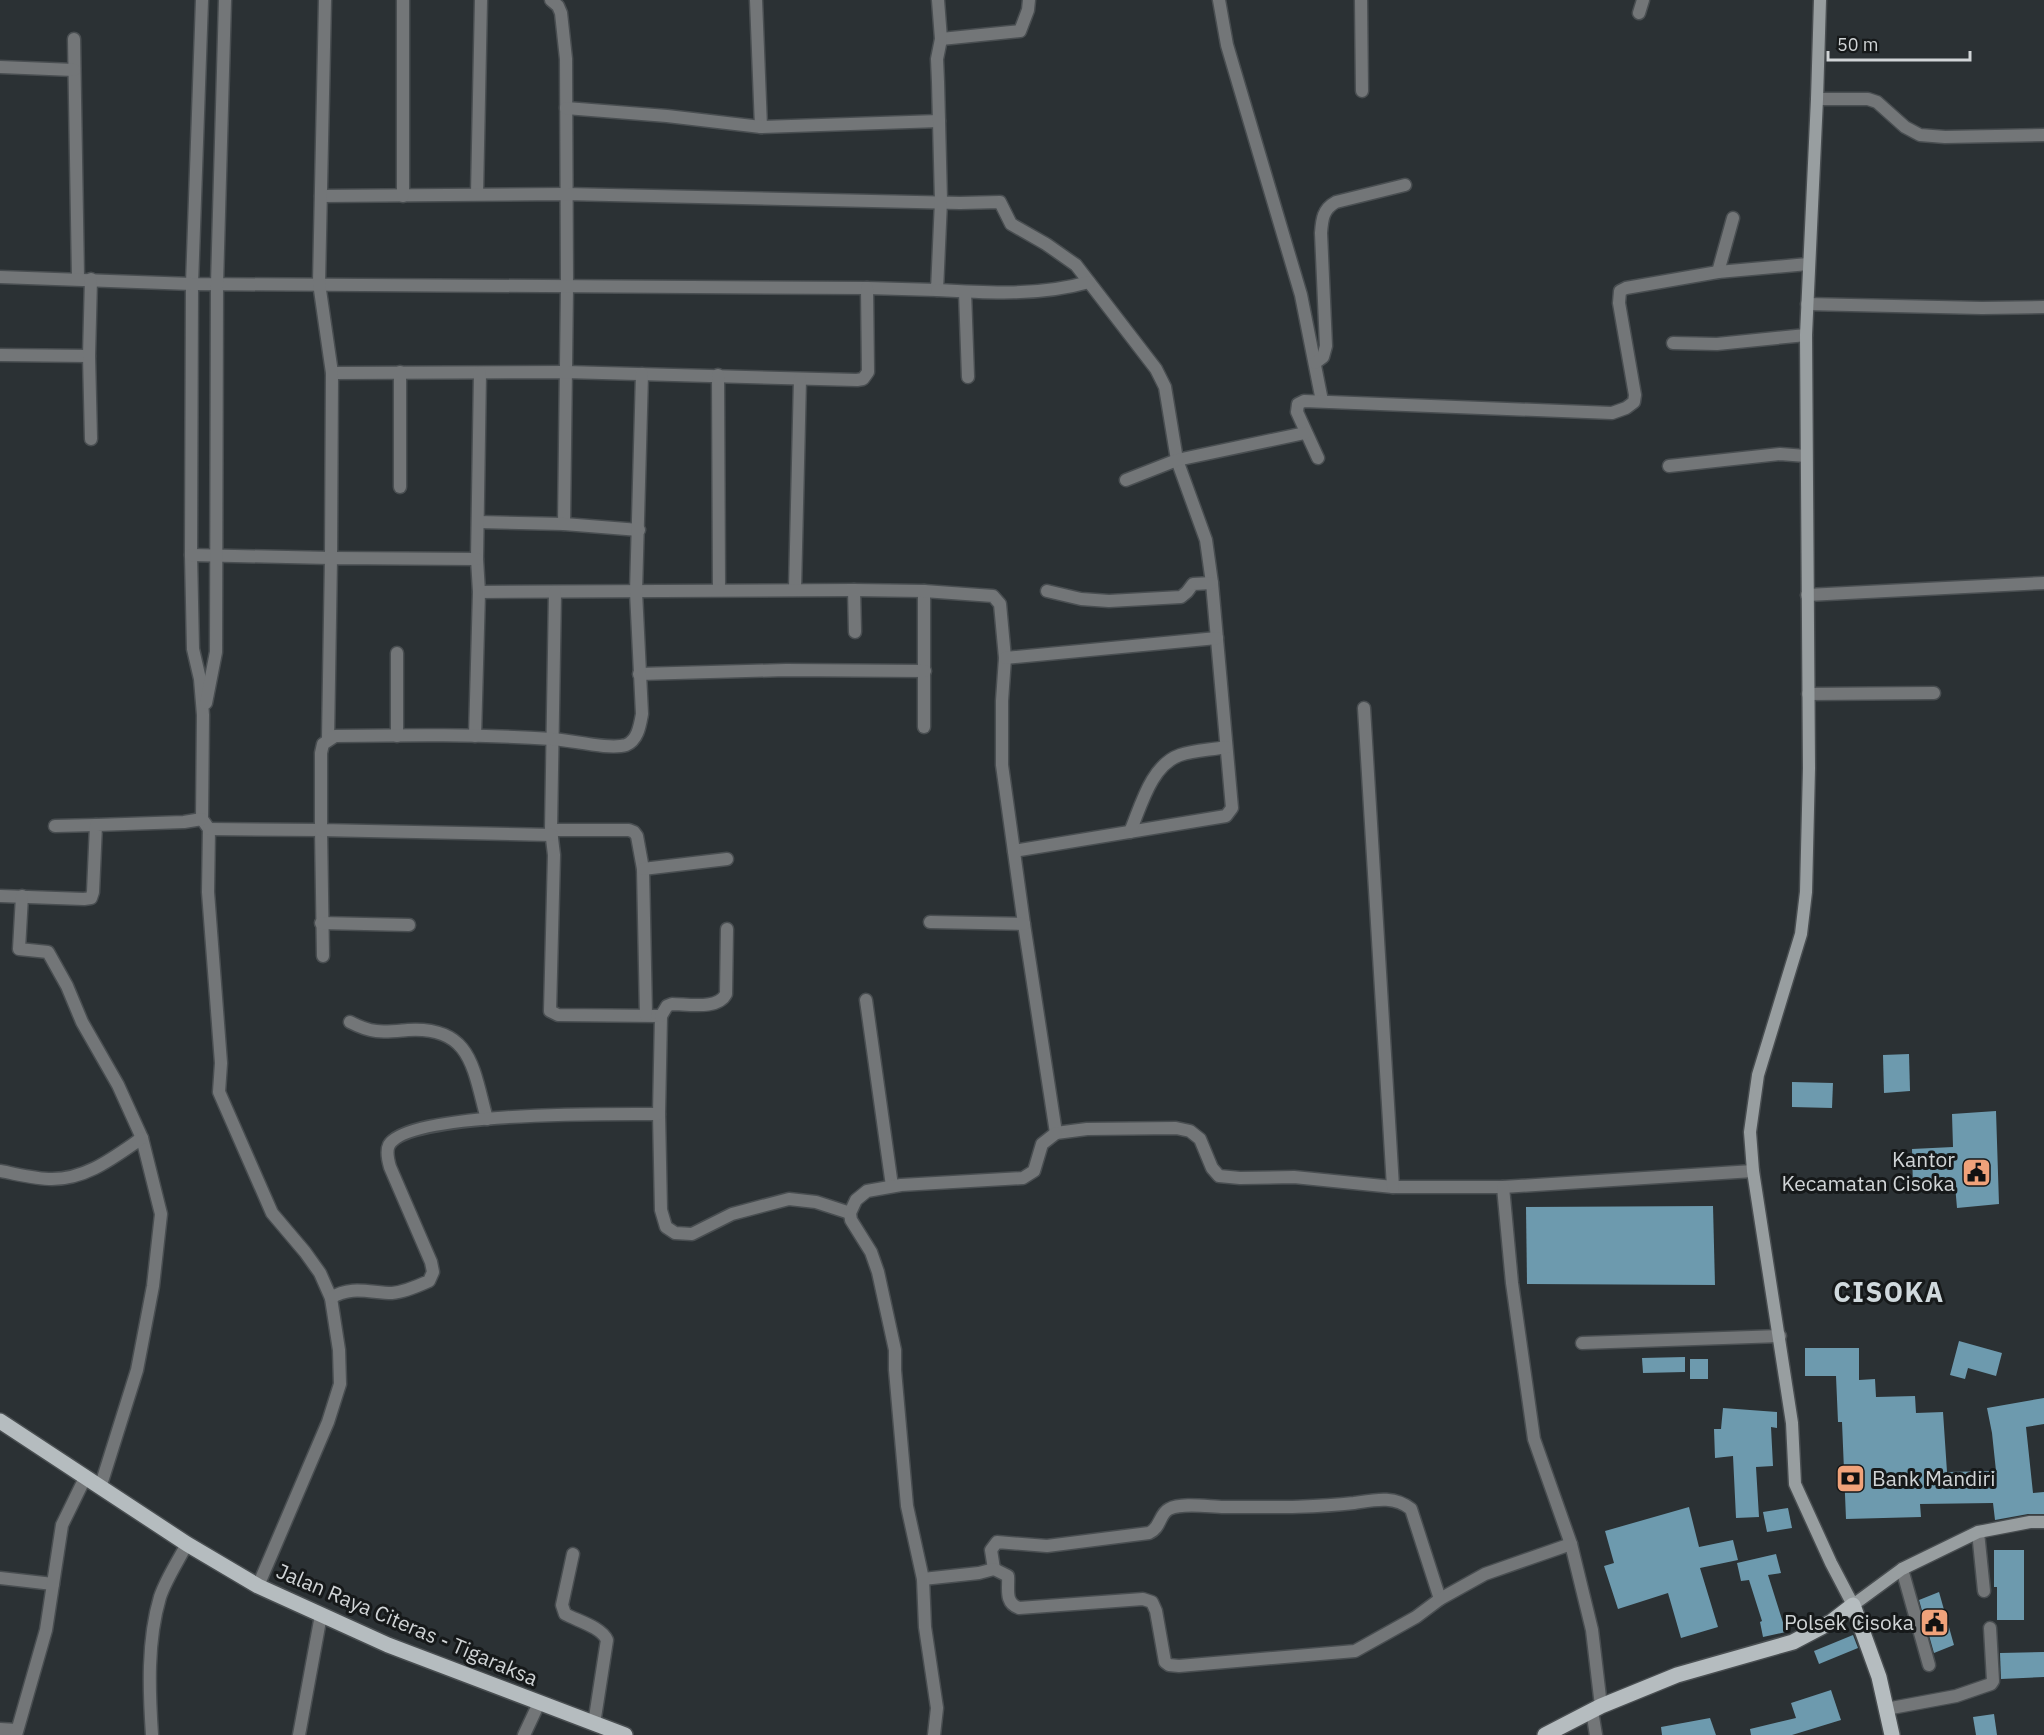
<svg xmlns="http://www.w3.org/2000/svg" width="2044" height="1735" font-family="'IBM Plex Sans',sans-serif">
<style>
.building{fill:#6d9aae}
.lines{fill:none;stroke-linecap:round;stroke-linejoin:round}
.street-casing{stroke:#494e51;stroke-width:15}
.secondary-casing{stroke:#494e51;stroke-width:15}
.primary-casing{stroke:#494e51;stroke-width:18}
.street{stroke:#737678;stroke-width:12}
.secondary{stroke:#989ea0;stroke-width:12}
.primary{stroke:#b5bcbf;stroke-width:15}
.labels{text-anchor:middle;stroke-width:6;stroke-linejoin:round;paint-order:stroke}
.poi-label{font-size:21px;fill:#d0d4d6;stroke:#16191a;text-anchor:end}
.street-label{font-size:21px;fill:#d0d4d6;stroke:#16191a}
.district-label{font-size:27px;font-weight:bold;letter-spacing:1.5px;fill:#d0d9dd;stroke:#16191a}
</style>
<rect width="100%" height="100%" fill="#2b3134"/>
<!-- building -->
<g class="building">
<path d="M1909,1054L1910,1091L1884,1093L1883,1055Z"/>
<path d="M1792,1082L1833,1083L1832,1108L1792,1107Z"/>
<path d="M1996,1111L1999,1204L1957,1208L1955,1185L1913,1188L1912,1149L1953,1147L1952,1114Z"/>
<path d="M1713,1206L1715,1285L1527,1284L1526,1207Z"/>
<path d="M1959,1341L2002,1353L1996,1376L1968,1368L1965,1379L1950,1375Z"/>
<path d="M1805,1348H1859V1380L1875,1379L1876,1397L1915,1396L1916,1413L1943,1412L1947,1472L1996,1471L1992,1433L1987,1408L2044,1398V1424L2026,1427L2033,1493L2044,1492V1514H2028L1995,1520L1993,1503L1920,1504L1921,1517L1846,1519L1842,1422H1838L1836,1376H1805Z"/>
<path d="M1685,1357V1372L1643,1373L1642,1358Z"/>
<rect x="1690" y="1359" width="18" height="20"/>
<path d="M1723,1408L1777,1412V1428L1771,1427L1773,1466L1756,1467L1759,1517L1736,1518L1733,1456L1715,1458L1714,1429H1721Z"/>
<path d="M1689,1507L1699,1547L1733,1540L1738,1560L1700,1568L1718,1627L1681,1638L1668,1593L1618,1609L1604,1566L1614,1563L1605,1531Z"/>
<path d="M1788,1508L1792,1528L1767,1532L1763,1512Z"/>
<path d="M1994,1550H2024V1620H1997V1587H1994Z"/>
<path d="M1776,1554L1781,1573L1768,1575L1786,1632L1763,1637L1760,1622L1762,1621L1749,1580L1741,1581L1737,1563Z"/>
<path d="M1939,1592L1954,1645L1934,1653L1919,1600Z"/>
<path d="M1853,1635L1858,1648L1819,1664L1814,1651Z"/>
<path d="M2044,1652V1677L2001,1679L2000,1653Z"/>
<path d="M1831,1690L1841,1720L1792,1735H1751L1750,1729L1796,1718L1791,1703Z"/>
<path d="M1994,1714L1997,1735H1976L1973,1717Z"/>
<path d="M1710,1718L1716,1735H1662L1661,1727Z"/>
</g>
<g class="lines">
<defs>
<g id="street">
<path d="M202,0L192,284L191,555L193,649L200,679L203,715L202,819L209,829L208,892L221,1063L219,1092L272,1213L305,1252L320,1273L331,1298L339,1350L340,1384L328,1422L258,1586"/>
<path d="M551,0L558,6L561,13L566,59L567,287L564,524"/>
<path d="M756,0L761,127"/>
<path d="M1219,0L1227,45L1301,295L1322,401"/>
<path d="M1361,0L1362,91"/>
<path d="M1639,13L1643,0"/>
<path d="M74,39L78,278"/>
<path d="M941,39L1020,31L1028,10L1029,0"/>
<path d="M0,67L74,70"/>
<path d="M1817,99H1868L1877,102L1905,127L1920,135L1945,137L2044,135"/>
<path d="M566,108L667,116L761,127L939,121"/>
<path d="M477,194L481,0"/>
<path d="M321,196L566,194L960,203L1000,202L1011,224L1046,244L1076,265L1156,369L1165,387L1177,460L1206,540L1212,583L1232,808L1226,816L1014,851"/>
<path d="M403,196V0"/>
<path d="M1718,272L1733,218"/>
<path d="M0,277L192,284L867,288L937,290L941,201L938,82L937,59L941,39L938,0"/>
<path d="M937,290C988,293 1040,296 1089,282"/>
<path d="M965,292L968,377"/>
<path d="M1807,304L1982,308L2044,307"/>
<path d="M1673,343L1717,344L1806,335"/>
<path d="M0,355L89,356"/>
<path d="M1315,363L1323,357L1326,346L1321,233C1322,219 1323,209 1336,202L1405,185"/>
<path d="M332,373L566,372L857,380L863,379L868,372L867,288"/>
<path d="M718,375L719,589"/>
<path d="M91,439L89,356L91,279"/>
<path d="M1318,458L1297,412L1298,404L1304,401L1612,413L1626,408L1634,402L1635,395L1619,303L1620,291L1626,288L1718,272L1808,264"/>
<path d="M1669,466L1780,454L1806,456"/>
<path d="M1126,480L1177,460L1305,433"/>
<path d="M400,487V372"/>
<path d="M478,522L564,524L639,530"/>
<path d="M191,555L331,558L332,373L319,283L325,0"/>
<path d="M795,589L800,379"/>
<path d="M854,590L855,632"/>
<path d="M924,591V727"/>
<path d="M1047,591L1081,599L1109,601L1181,597L1187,592L1193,584L1212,583"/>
<path d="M479,592L854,590L924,591L993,596L1000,604L1005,658L1002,701V765L1024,924L1056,1133L1087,1129L1176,1128L1190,1131L1200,1139L1212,1168L1219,1176L1240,1178L1294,1177L1393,1187H1503L1753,1171"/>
<path d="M555,592L551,830L554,855L550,1011L558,1015L661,1016L659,1114L661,1210L666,1227L675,1233L692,1234L732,1214L789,1199L816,1202L850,1213"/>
<path d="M1807,595L2044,583"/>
<path d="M1005,658L1217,638"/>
<path d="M639,674L786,670L925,671"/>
<path d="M1808,694L1934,693"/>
<path d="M206,703L216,652L217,284L225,0"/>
<path d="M1364,708L1393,1187"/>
<path d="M397,736V653"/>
<path d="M475,736L479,592L477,559L480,373"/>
<path d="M328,739L331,558L477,559"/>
<path d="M55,826L96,825"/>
<path d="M209,829L321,830L323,956"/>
<path d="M551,830H629L634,832L637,836L643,869L646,1015"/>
<path d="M1130,832C1141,806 1151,765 1180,755C1194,750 1211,750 1226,747"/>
<path d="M552,835L321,830V753L323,744L335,736C407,735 480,734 552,739C571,740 609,750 626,745C638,740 640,725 642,714L636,592L642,374"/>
<path d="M643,869L727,859"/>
<path d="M0,896L84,899L91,898L93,892L96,825L184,822L202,819"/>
<path d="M22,896L19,949L48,952L67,986L82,1022L118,1085L142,1138L161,1214L153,1286L137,1370L100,1488"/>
<path d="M930,922L1024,924"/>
<path d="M321,923L409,925"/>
<path d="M866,1000L892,1186"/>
<path d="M661,1016L667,1006L672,1004C688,1004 718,1010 726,994L727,929"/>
<path d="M350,1022C373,1034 383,1032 408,1030C472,1026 473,1069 487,1119"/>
<path d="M0,1171C17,1174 35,1179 52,1179C87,1179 114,1157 142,1138"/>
<path d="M1503,1187L1512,1283L1534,1439L1571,1544L1592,1630L1601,1706"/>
<path d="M331,1298C351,1285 371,1293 392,1293C405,1292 418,1286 429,1281L433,1272L431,1262L390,1167C388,1160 386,1151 389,1145C408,1111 618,1114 659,1114"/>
<path d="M1582,1343L1780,1336"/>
<path d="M1978,1532L1984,1591"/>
<path d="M573,1554L562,1605L565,1614C578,1621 601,1627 607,1640L594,1724"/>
<path d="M994,1569L991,1550L997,1542L1047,1546L1149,1533C1161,1528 1159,1514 1169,1509C1182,1502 1210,1507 1224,1507C1267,1507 1311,1508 1354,1503C1374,1500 1394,1495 1411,1509L1440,1599"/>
<path d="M1902,1569L1929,1665"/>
<path d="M0,1578L53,1584"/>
<path d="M923,1579L979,1573L994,1569L1008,1576C1009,1588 1004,1603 1019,1608L1143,1599L1152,1602L1156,1611L1165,1662L1169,1665L1179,1666L1355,1651L1416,1617L1440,1599L1485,1574L1571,1544"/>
<path d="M1886,1709L1956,1696L1991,1684L1993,1681L1990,1628"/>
<path d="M1592,1711L1596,1735"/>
<path d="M0,1729L17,1730"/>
<path d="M16,1735L46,1630L62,1525L85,1478"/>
<path d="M152,1735C149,1690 147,1641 160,1597C166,1579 178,1561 187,1544"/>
<path d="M299,1735L321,1615"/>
<path d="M524,1735L539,1703"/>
<path d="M934,1735L937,1708L925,1627L923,1579L907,1506L895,1370V1350L878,1272L871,1252L851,1220L850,1213L856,1200L867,1191L901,1185L1023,1178L1034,1171L1042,1144L1056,1133"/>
</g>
<path id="secondary" d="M1820,0L1817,99L1806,335L1809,768L1806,892L1801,934L1758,1075L1750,1132L1753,1171L1792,1423L1795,1484L1831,1563L1853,1605L1902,1569L1978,1532L2030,1522H2044"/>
<g id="primary">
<path d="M0,1421L187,1544L258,1586L388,1645L625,1735"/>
<path d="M1545,1735L1601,1706L1677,1675L1793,1642L1831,1622L1853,1605L1879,1677L1892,1735"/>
</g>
</defs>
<!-- street casing -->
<use href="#street" class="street-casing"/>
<!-- secondary casing -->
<use href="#secondary" class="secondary-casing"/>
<!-- primary casing -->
<use href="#primary" class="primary-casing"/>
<!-- street -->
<use href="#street" class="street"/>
<!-- secondary -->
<use href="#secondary" class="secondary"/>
<!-- primary -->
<use href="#primary" class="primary"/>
</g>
<!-- icons -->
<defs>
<symbol id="civic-square" viewBox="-11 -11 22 22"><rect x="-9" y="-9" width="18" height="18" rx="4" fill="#f0a27a" stroke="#16191a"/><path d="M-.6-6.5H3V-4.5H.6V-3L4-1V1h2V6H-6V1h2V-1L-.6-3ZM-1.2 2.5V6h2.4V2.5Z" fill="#111"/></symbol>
<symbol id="bank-square" viewBox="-11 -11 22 22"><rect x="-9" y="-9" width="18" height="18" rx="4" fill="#f0a27a" stroke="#16191a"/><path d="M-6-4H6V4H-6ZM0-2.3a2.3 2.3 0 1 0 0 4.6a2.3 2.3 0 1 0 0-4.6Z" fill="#111"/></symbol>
</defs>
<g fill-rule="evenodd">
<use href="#civic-square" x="1960" y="1156" width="33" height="33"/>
<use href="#bank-square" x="1834" y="1462" width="33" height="33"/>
<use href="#civic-square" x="1918" y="1606" width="33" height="33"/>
</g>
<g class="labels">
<!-- poi labels -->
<g class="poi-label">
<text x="1955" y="1167">Kantor<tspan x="1955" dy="24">Kecamatan Cisoka</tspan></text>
<text x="1872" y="1486" text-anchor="start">Bank Mandiri</text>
<text x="1914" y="1630">Polsek Cisoka</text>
</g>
<!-- street labels -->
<g class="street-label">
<text transform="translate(407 1625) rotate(23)" y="7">Jalan Raya Citeras - Tigaraksa</text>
</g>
<!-- district labels -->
<g class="district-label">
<text x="1889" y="1302">CISOKA</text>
</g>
</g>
<!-- scale -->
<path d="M1828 51v9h142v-9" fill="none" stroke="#d0d4d6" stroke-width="3"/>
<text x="1837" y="51" font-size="18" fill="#d0d4d6" stroke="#16191a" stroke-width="4.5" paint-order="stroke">50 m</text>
</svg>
